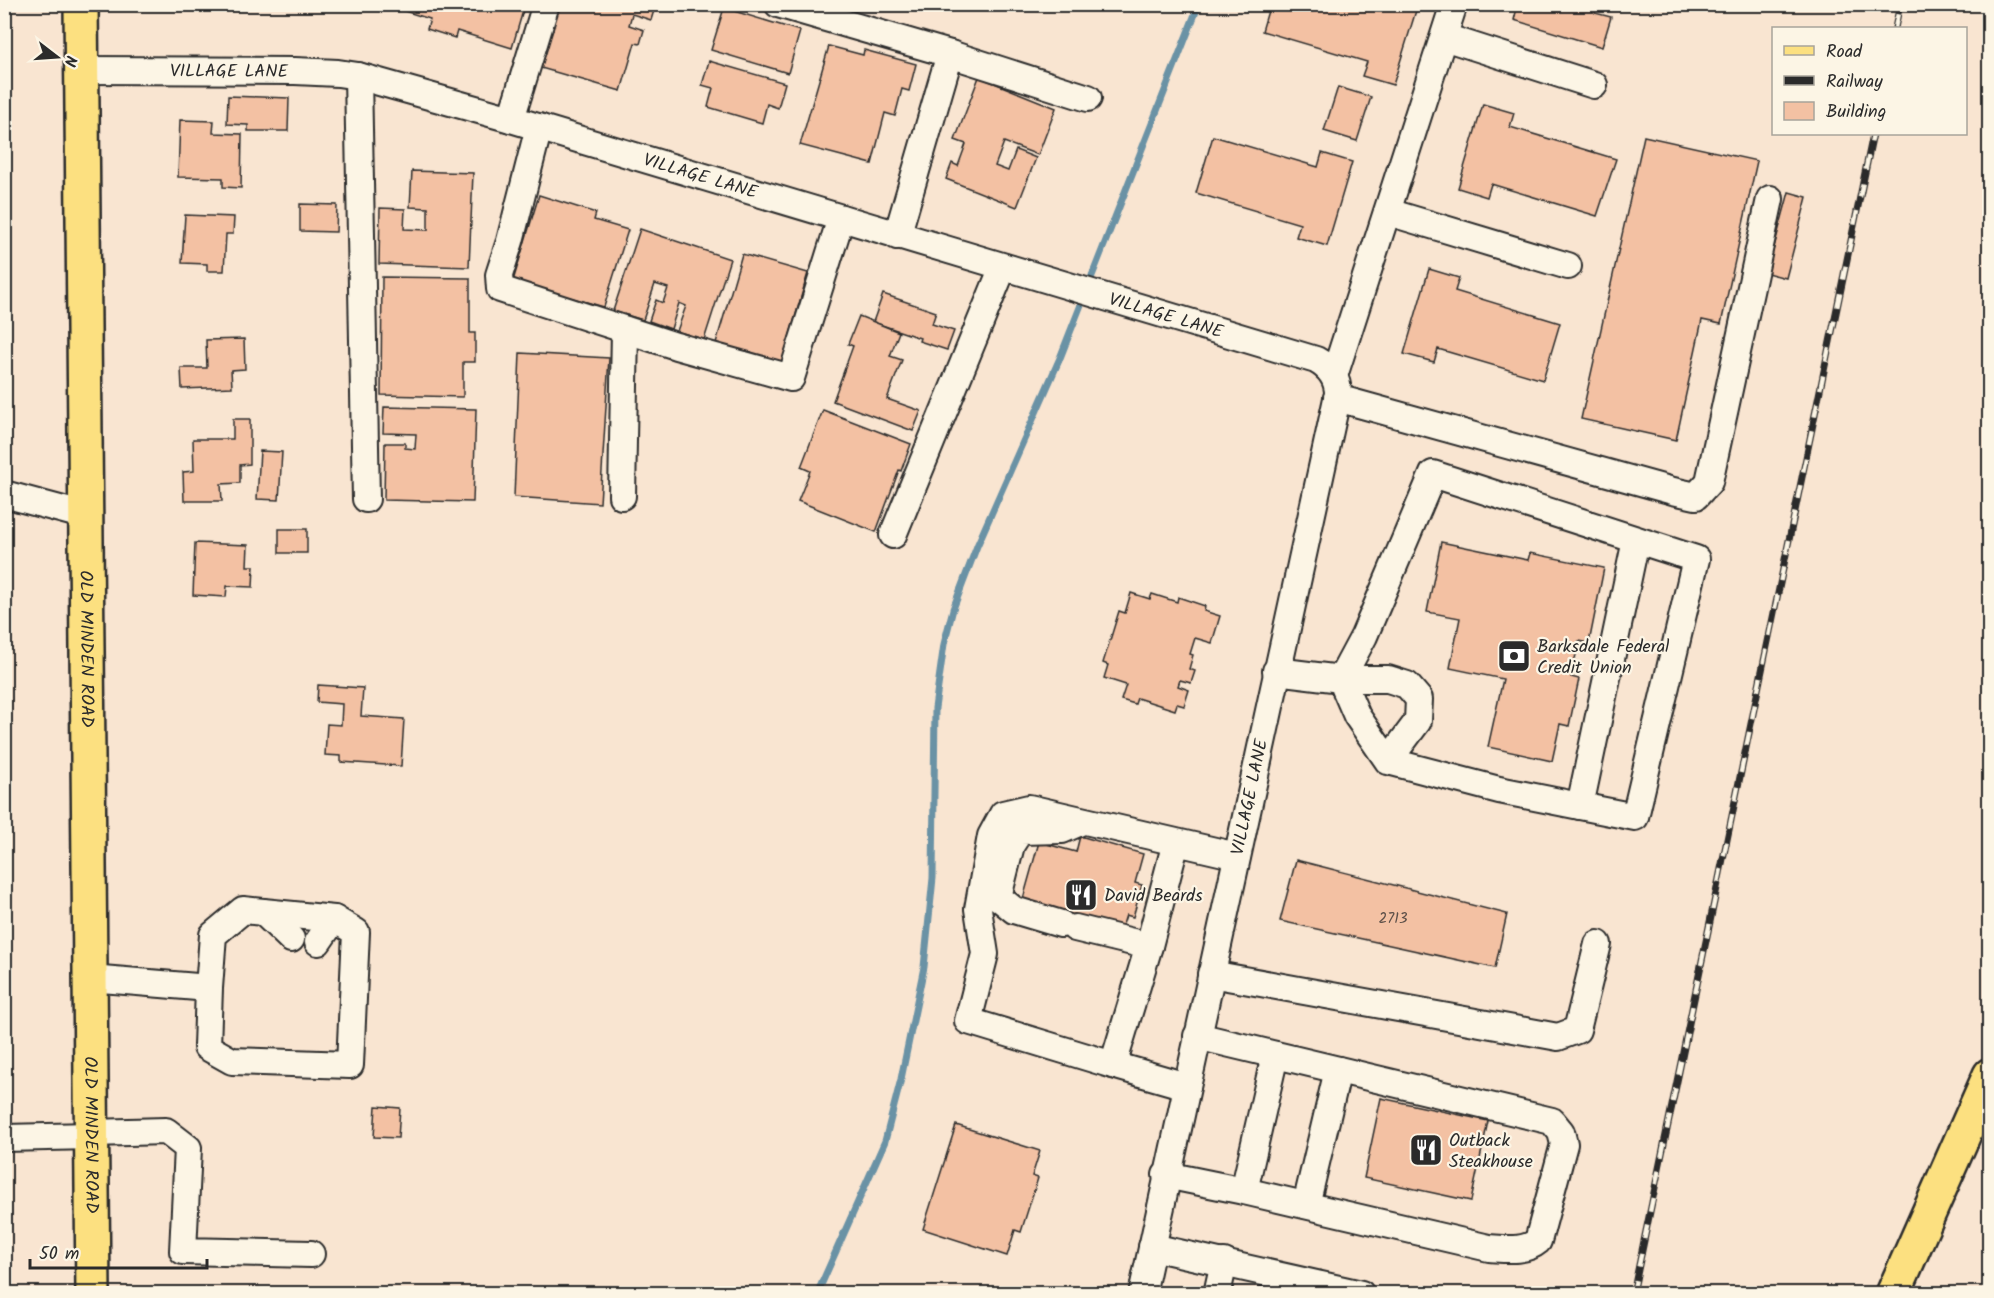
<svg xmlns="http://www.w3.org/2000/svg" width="1994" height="1298" font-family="Kalam,sans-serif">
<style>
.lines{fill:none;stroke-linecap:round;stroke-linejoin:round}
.stream{stroke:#6b92a5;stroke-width:7}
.building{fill:#f3c1a3;stroke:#2b2b2b;stroke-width:1.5}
.minor-casing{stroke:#2b2b2b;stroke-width:30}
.major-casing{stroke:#2b2b2b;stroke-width:38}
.highway-casing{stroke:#2b2b2b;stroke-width:38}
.minor{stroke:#fcf5e5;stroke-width:26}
.major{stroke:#fce080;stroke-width:33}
.highway{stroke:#fce080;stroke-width:33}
.rail-casing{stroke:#2b2b2b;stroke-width:7}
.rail{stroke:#fcf5e5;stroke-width:4.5;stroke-dasharray:14;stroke-linecap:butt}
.labels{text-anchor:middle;stroke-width:4.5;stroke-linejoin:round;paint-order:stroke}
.number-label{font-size:15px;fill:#5d5049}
.street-label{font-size:18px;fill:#2b2b2b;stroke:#fcf5e5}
.poi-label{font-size:18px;fill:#2b2b2b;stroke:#fcf5e5;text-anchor:start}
</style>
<rect width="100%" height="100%" fill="#f9e5d1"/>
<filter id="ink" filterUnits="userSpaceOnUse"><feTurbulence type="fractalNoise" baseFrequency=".0167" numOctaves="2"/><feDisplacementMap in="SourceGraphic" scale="12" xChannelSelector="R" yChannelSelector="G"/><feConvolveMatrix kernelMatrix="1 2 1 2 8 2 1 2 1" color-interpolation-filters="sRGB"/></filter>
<g filter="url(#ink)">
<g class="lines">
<!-- stream -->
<g class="stream">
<path d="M1088,286L1199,4"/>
<path d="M817,1294L885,1141L901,1079L924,967L933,878L935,708L944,644L953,609L977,546L1060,358L1084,297"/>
</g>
</g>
<!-- building -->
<g class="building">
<path d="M399,4H525L512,48L457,31L455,38L427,29L430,19L398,9Z"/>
<path d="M560,4H656L651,20L632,14L629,25L644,30L640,44L635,43L621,91L541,68Z"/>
<path d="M1270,4L1385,5L1418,4L1393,85L1362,76L1367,62L1262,31Z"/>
<path d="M1518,4H1598L1595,13L1611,17L1602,47L1514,20Z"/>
<path d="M724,8L800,31L788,73L711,50Z"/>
<path d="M829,46L863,55L864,50L916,64L909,91L902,89L895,116L885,113L872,164L800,145Z"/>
<path d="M709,61L785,83L778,108L767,104L762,123L708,107L713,88L702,85Z"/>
<path d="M979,77L1056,108L1038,155L1004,142L995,166L1008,171L1016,150L1036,158L1017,207L946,179L952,163L958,166L966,144L955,140Z"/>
<path d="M1338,87L1371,97L1357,141L1324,131Z"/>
<path d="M228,96L289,98L288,131H248V125L227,124Z"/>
<path d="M1483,104L1514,113L1510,127L1616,159L1597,216L1491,184L1487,197L1458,188Z"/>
<path d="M180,120L214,121L213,133L242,134L241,188L223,187V178L178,177Z"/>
<path d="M1213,136L1318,167L1322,153L1352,162L1327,246L1296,237L1300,224L1196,193Z"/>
<path d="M1644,136L1757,161L1721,324L1702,320L1676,440L1581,419Z"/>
<path d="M412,171L473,173L469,267L379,264L380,208L405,209L404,229L428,230V208L410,207Z"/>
<path d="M1789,192L1807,197L1786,278L1767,273Z"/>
<path d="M539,195L596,213L594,220L628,230L604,307L513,281Z"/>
<path d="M300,204L337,205L336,232L300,231Z"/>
<path d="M185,215L234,217L233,234H226L224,271H207V264L182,263Z"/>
<path d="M640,229L730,259L704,340L677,331L686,306L679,303L671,329L649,321L656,300L663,303L668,288L655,284L643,320L613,311Z"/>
<path d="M742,254L808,273L782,362L716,343Z"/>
<path d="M1429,269L1459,278L1455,291L1560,323L1543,380L1438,349L1434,362L1404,354Z"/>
<path d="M382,277L470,278V333H475V362H463V397L381,395Z"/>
<path d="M883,294L936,312L932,324L954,331L947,350L919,341L920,338L873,322Z"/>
<path d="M859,316L899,332L890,356L902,360L887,399L921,411L913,431L833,401L853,346L848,344Z"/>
<path d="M244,339L245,369L231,370L232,387L182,389L181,368H207L206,340Z"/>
<path d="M520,353L609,358L600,503L514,497Z"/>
<path d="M384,407L476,409L473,502L384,500L385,443H405V448L415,449L416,434L383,433Z"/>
<path d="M823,410L911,444L901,471L899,470L876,532L798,501L810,471L801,467Z"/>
<path d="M233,419H250V464L240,465V483L221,484L222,501H184L183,472L194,471L193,439H233Z"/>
<path d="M260,451L282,452L279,500L257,499Z"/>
<rect x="279" y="529" width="28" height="24"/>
<path d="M1441,542L1528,560L1530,553L1604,568L1589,643L1579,641L1571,677L1579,679L1569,726L1560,724L1552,761L1488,747L1503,679L1450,668L1460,618L1427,612Z"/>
<path d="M195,543L248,545L247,566H254L253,587L227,586L226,597L193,595Z"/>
<path d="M1131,593L1150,599L1152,594L1177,602L1178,597L1205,606L1204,611L1220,616L1212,643L1195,638L1190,654L1193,655L1189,669L1195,671L1191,683L1180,680L1178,686L1189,690L1184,706L1177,704L1175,710L1137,698L1135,704L1121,700L1126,685L1104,678L1108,665L1103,663L1119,611L1125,613Z"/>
<path d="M318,685L363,688L361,716L404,719L401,766L341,762V756L325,755L327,724L341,725L342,704L317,702Z"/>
<path d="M1080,836L1143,854L1135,883L1142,885L1133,917L1126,915L1120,934L1021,906L1039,842L1076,852Z"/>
<path d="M1296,860L1507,914L1495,968L1280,921Z"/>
<path d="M1381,1098L1488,1121L1471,1201L1364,1178Z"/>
<path d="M376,1106L400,1108L398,1138L374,1137Z"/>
<path d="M956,1125L1040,1151L1032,1176L1038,1178L1021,1232L1015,1230L1007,1256L923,1229Z"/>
</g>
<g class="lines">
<defs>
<g id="minor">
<path d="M778,4L950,54"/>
<path d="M1444,37L1594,85"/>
<path id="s1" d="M81,70L295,71L338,73L358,76L511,119L1316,360C1329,367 1338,378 1338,394L1142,1294"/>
<path d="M358,76L366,499"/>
<path d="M511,119L546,4"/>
<path d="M539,127L510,241L499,275L500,289L676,346L791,378L841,218"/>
<path d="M1388,212L1568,266"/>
<path d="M897,236L950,54L1088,98"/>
<path d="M1334,376L1454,4"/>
<path d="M1337,398L1673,491L1696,496L1709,482L1770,199"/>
<path d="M4,494L86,516"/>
<path d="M622,496L625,330"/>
<path d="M893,535L1003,267"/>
<path d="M1276,671L1341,679L1364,636L1433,474L1696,559L1635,817L1499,790L1388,761L1357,716L1341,679H1388L1407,685L1419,699L1418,721L1388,761"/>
<path d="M1580,806L1636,540"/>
<path d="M1176,842L1149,946L1113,1065L968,1021L985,954L978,909L991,836L1003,814L1029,808L1237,856"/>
<path d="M263,912L291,939"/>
<path d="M1061,924L1014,910L998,897L1011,845L1020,831L1062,830L1078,823"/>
<path d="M1075,928L1149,946"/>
<path d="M318,942L334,919"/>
<path d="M1211,974L1558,1037L1577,1030L1598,944"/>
<path d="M90,978L209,988L207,1047L232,1061L350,1065L356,932L334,919L243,910L213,935L209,988"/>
<path d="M1113,1065L1186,1086"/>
<path d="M91,1133L166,1131L188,1148L183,1251L311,1254"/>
<path d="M4,1138L91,1136"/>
<path d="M1166,1175L1244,1191L1489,1248C1506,1249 1525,1252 1538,1241L1564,1144L1561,1132L1552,1121L1197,1036"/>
<path d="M1244,1191L1275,1055"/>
<path d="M1306,1205L1338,1070"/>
<path d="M1152,1247L1361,1294"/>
<path d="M1217,1294L1224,1262"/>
</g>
<g id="major">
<path id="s2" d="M81,4L93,1294"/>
</g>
<path id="highway" d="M1893,1294L1990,1075"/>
</defs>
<!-- minor casing -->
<use href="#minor" class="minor-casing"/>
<!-- major casing -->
<use href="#major" class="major-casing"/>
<!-- highway casing -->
<use href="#highway" class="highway-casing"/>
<!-- minor -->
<use href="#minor" class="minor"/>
<!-- major -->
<use href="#major" class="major"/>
<!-- highway -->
<use href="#highway" class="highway"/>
<defs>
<g id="rail">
<path d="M1895,28L1900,4"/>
<path d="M1633,1294L1873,134"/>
</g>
</defs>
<!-- rail casing -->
<use href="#rail" class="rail-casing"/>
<!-- rail -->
<use href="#rail" class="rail"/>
</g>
</g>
<!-- icons -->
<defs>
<symbol id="bank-square" viewBox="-11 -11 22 22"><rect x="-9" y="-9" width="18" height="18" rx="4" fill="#2b2b2b" stroke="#fcf5e5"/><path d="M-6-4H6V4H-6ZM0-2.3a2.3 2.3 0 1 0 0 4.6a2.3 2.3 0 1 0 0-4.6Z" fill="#fff"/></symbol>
<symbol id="restaurant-square" viewBox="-11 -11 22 22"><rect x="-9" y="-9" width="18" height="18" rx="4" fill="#2b2b2b" stroke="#fcf5e5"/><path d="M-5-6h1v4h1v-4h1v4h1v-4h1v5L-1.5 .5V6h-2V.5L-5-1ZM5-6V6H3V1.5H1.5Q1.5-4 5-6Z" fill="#fff"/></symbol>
</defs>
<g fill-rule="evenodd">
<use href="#bank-square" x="1495" y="637" width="38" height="38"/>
<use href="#restaurant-square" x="1062" y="876" width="38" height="38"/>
<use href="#restaurant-square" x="1407" y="1131" width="38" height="38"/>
</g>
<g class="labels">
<!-- number labels -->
<g class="number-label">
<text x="1393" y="923">2713</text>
</g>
<!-- street labels -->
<g class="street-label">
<text dy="6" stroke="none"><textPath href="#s1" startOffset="148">VILLAGE LANE</textPath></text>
<text dy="6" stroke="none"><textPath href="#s1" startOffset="634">VILLAGE LANE</textPath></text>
<text dy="6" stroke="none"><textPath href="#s1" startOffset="1120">VILLAGE LANE</textPath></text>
<text dy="6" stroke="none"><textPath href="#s2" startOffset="645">OLD MINDEN ROAD</textPath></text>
<text transform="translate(1249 797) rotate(-78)" y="6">VILLAGE LANE</text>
<text dy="6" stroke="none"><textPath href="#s2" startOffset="1131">OLD MINDEN ROAD</textPath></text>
</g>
<!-- poi labels -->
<g class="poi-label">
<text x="1537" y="652">Barksdale Federal<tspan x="1537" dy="21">Credit Union</tspan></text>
<text x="1104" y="901">David Beards</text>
<text x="1449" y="1146">Outback<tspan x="1449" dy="21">Steakhouse</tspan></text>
</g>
</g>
<!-- margin -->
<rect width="1994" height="1298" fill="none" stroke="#fcf5e5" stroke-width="24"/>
<rect x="12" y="12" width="1970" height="1274" fill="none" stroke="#2b2b2b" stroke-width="2" filter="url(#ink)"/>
<!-- legend -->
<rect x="1772" y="27" width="195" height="108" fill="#fcf5e5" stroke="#a8a49b" stroke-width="1.5"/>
<rect x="1784" y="46" width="30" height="9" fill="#fce080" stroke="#a8a49b" stroke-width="1.5"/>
<text x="1826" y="57" font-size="18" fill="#2b2b2b">Road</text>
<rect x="1784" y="76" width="30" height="9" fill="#2b2b2b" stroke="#a8a49b" stroke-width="1.5"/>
<text x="1826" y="87" font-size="18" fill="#2b2b2b">Railway</text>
<rect x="1784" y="102" width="30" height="18" fill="#f3c1a3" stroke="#a8a49b" stroke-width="1.5"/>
<text x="1826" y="117" font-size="18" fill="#2b2b2b">Building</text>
<!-- north arrow -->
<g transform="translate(57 57) rotate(107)" stroke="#fcf5e5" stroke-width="4.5" paint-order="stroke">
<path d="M0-4.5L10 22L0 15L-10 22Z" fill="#2b2b2b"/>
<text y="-9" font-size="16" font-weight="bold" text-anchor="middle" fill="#2b2b2b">N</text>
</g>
<!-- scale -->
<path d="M30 1259v9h177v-9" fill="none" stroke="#2b2b2b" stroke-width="3"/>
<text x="39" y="1259" font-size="18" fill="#2b2b2b" stroke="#fcf5e5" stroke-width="4.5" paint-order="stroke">50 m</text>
</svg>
